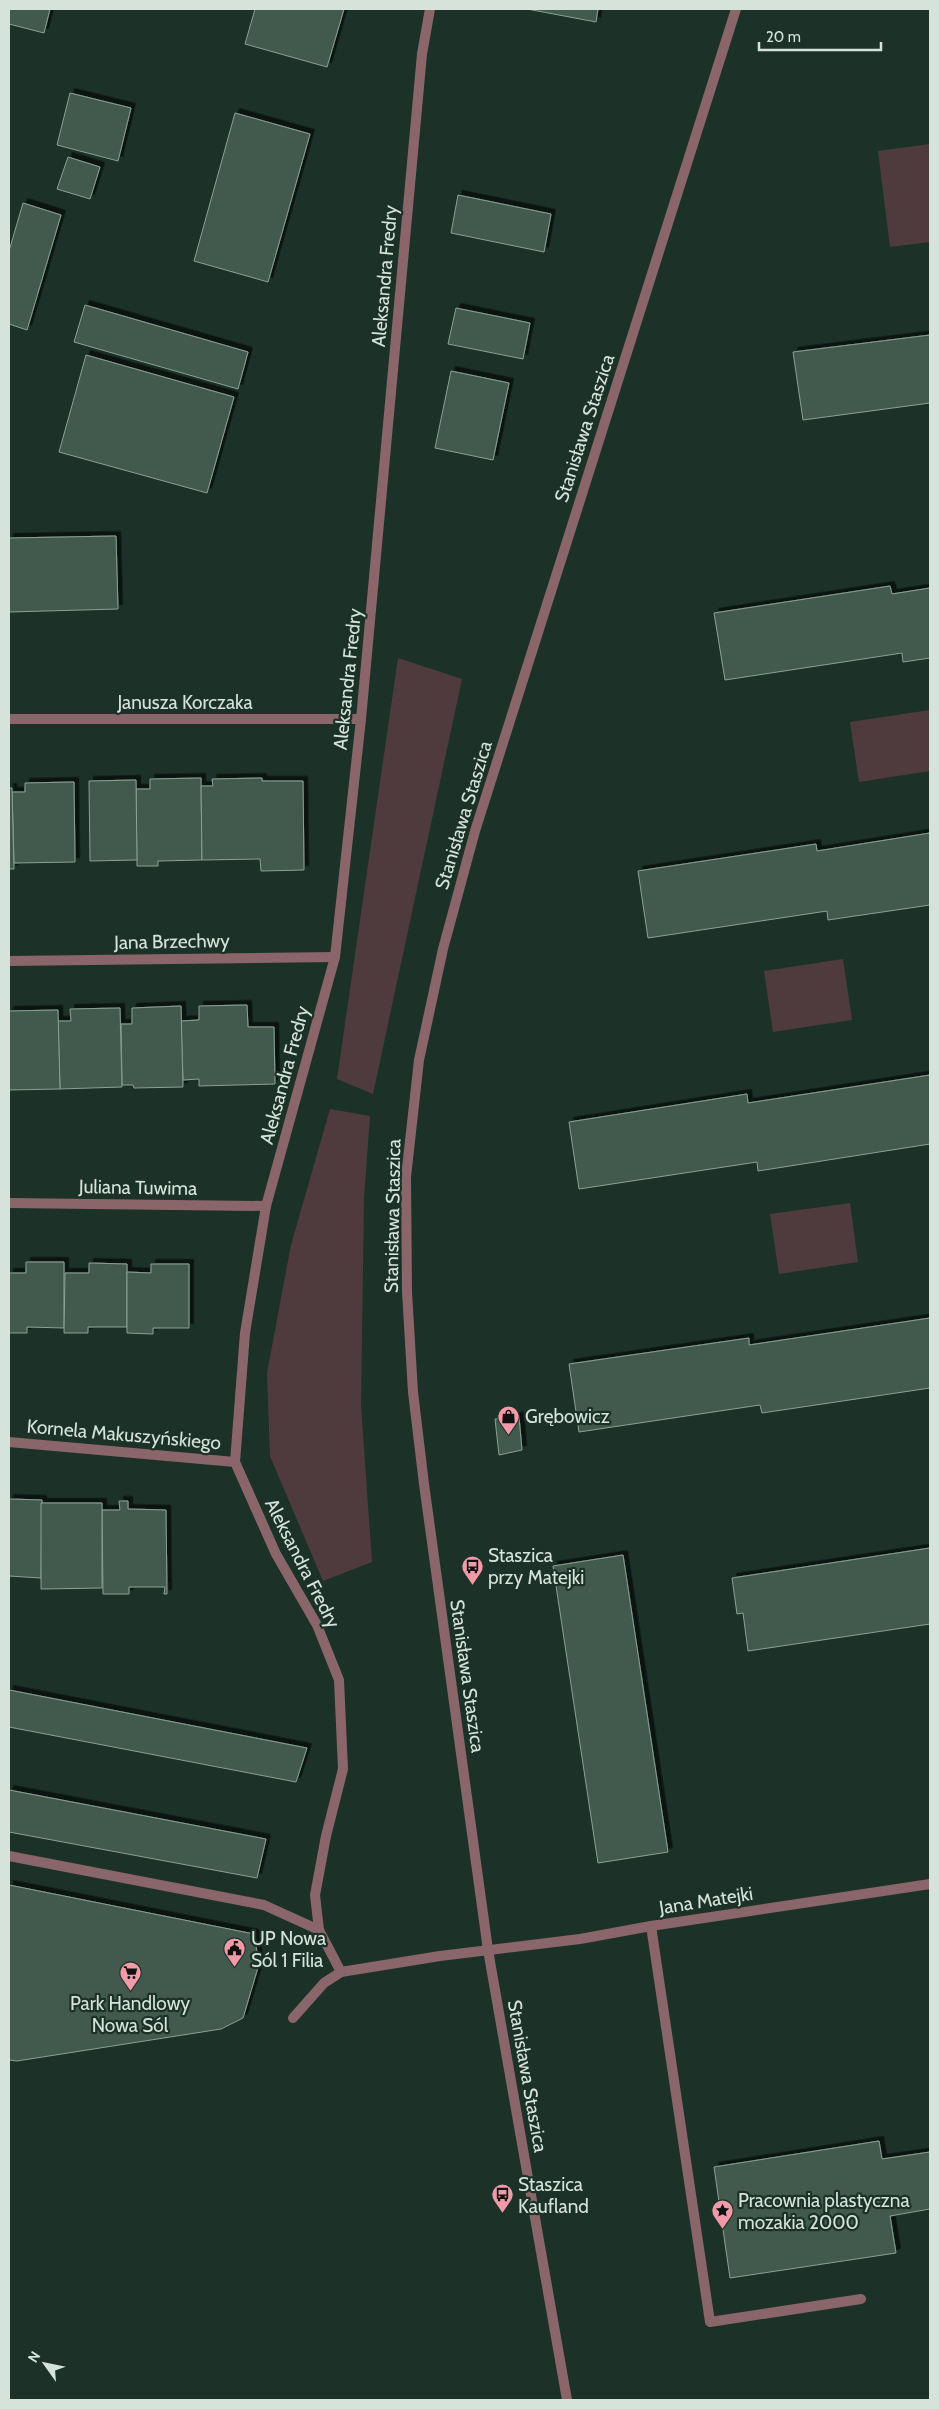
<svg xmlns="http://www.w3.org/2000/svg" width="939" height="2409" font-family="Cabin,sans-serif">
<style>
.green{fill:#4f3b3e}
.building{fill:#425a4e;stroke:#88a294;filter:url(#shadow)}
.lines{fill:none;stroke-linecap:round;stroke-linejoin:round}
.service{stroke:#8a666b;stroke-width:10}
.minor{stroke:#8a666b;stroke-width:10}
.tertiary{stroke:#8a666b;stroke-width:10}
.labels{text-anchor:middle;stroke-width:4.5;stroke-linejoin:round;paint-order:stroke}
.street-label{font-size:19px;fill:#d5e3db;stroke:#1c3228}
.poi-label{font-size:19px;fill:#d5e3db;stroke:#1c3228;text-anchor:start}
</style>
<defs>
<filter id="shadow"><feDropShadow dx="4.5" dy="-4.5" stdDeviation="0" flood-color="#0009"/></filter>
</defs>
<rect width="100%" height="100%" fill="#1c3228"/>
<!-- green -->
<g class="green">
<path d="M930,144V242L890,247L878,151Z"/>
<path d="M398,658L462,679L373,1094L337,1079Z"/>
<path d="M930,710V771L859,782L850,722Z"/>
<path d="M843,959L852,1020L773,1032L764,971Z"/>
<path d="M330,1109L370,1116L364,1198L361,1406L372,1562L323,1581L270,1456L267,1373L291,1245Z"/>
<path d="M850,1203L858,1262L779,1274L770,1214Z"/>
</g>
<!-- building -->
<g class="building">
<path d="M9,9H50L44,33L9,24Z"/>
<path d="M255,9H344L327,67L245,44Z"/>
<path d="M527,9H598L596,22Z"/>
<path d="M70,93L131,108L118,161L57,145Z"/>
<path d="M235,113L310,134L268,282L194,261Z"/>
<path d="M68,157L100,167L90,199L57,189Z"/>
<path d="M458,195L551,214L544,252L451,233Z"/>
<path d="M23,203L61,215L27,330L9,324V251Z"/>
<path d="M85,305L248,352L238,389L74,342Z"/>
<path d="M456,308L530,323L523,359L448,344Z"/>
<path d="M930,335V403L803,420L793,352Z"/>
<path d="M86,355L234,397L207,493L59,452Z"/>
<path d="M451,371L509,383L493,460L435,448Z"/>
<path d="M116,536L118,609L9,612V538Z"/>
<path d="M890,586L892,594L930,588V658L903,662L902,653L725,680L714,613Z"/>
<path d="M201,778L202,860L158,861V866H137L136,789H150V779Z"/>
<path d="M262,778V781H303L304,870L261,871L260,859L202,860L201,786H213L212,779Z"/>
<path d="M136,780L137,860L90,861L89,781Z"/>
<path d="M74,782L75,862L14,863L12,792H25V783Z"/>
<path d="M9,788H12L14,869H9Z"/>
<path d="M930,833V905L828,920L827,911L648,938L638,871L816,844L817,851Z"/>
<path d="M247,1005L248,1027H274L275,1084L199,1086V1079L183,1080L181,1021L199,1020V1006Z"/>
<path d="M181,1006L183,1087L134,1088L133,1085H122L121,1024H132V1008Z"/>
<path d="M120,1008L122,1087L60,1089L58,1021H71L70,1009Z"/>
<path d="M58,1010L60,1089L9,1090V1011Z"/>
<path d="M930,1075V1144L758,1171L757,1162L579,1189L569,1122L747,1094L748,1103Z"/>
<path d="M26,1262H64V1328L27,1327V1333H9V1273H26Z"/>
<path d="M89,1263L127,1264V1327H88V1333H64L65,1273H89Z"/>
<path d="M151,1264H189V1328H153V1334L127,1333V1272L151,1273Z"/>
<path d="M930,1318V1388L762,1413L760,1405L579,1432L569,1364L749,1338V1345Z"/>
<path d="M519,1417L522,1450L499,1455L495,1419Z"/>
<path d="M9,1499L42,1500L41,1578L9,1576Z"/>
<path d="M119,1501H128V1509L166,1510L167,1594H164L165,1587H129V1594H103L102,1510H120Z"/>
<path d="M41,1503H102V1588L41,1589Z"/>
<path d="M930,1548V1624L748,1651L743,1613L737,1614L732,1578Z"/>
<path d="M623,1555L668,1852L598,1863L553,1566Z"/>
<path d="M9,1690L307,1748L296,1782L9,1727Z"/>
<path d="M9,1790L266,1839L257,1878L9,1832Z"/>
<path d="M9,1885L254,1934L259,1964L243,2018L221,2029L17,2061L9,2060Z"/>
<path d="M879,2141L882,2159L930,2152V2209L890,2216L896,2253L730,2278L714,2167Z"/>
</g>
<g class="lines">
<!-- service -->
<g class="service">
<path d="M9,1856L264,1905L319,1930"/>
<path d="M651,1926L710,2322L861,2299"/>
<path d="M293,2018L324,1983L341,1972"/>
</g>
<!-- minor -->
<g class="minor">
<path d="M430,9L422,54L361,719L335,957L266,1206L245,1333L235,1462L276,1554L317,1625L339,1680L343,1769L326,1836L315,1895L319,1930L341,1972L440,1956L580,1939L651,1926L930,1884"/>
<path d="M9,719H361"/>
<path d="M9,961L335,957"/>
<path d="M9,1203L266,1206"/>
<path d="M9,1442L235,1462"/>
</g>
<!-- tertiary -->
<path class="tertiary" d="M567,2400L488,1950L424,1484L413,1392L407,1292L406,1177L419,1060L443,949L475,831L736,9"/>
</g>
<!-- icons -->
<defs>
<symbol id="shop-pin" viewBox="-11 -11 22 30"><path d="M0 17L-7.5 6A9.5 9.5 0 1 1 7.5 6Z" fill="#f39aa9" stroke="#1c3228"/><path d="M-5-2.5h2.3a2.7 3.5 0 0 1 5.4 0H5L5.5 6h-11ZM-1.5-2.5h3a1.5 2.3 0 0 0-3 0Z" fill="#111"/></symbol>
<symbol id="bus-pin" viewBox="-11 -11 22 30"><path d="M0 17L-7.5 6A9.5 9.5 0 1 1 7.5 6Z" fill="#f39aa9" stroke="#1c3228"/><path d="M-5-6H5V4H4V6H2V4H-2V6H-4V4H-5ZM-3.5-4V0h7V-4ZM-3.5 1.2v1.5H-2V1.2ZM2 1.2v1.5H3.5V1.2Z" fill="#111"/></symbol>
<symbol id="civic-pin" viewBox="-11 -11 22 30"><path d="M0 17L-7.5 6A9.5 9.5 0 1 1 7.5 6Z" fill="#f39aa9" stroke="#1c3228"/><path d="M-.6-6.5H3V-4.5H.6V-3L4-1V1h2V6H-6V1h2V-1L-.6-3ZM-1.2 2.5V6h2.4V2.5Z" fill="#111"/></symbol>
<symbol id="supermarket-pin" viewBox="-11 -11 22 30"><path d="M0 17L-7.5 6A9.5 9.5 0 1 1 7.5 6Z" fill="#f39aa9" stroke="#1c3228"/><path d="M-6-5.5h2.5l.6 2H6L4.5 2H-2.5L-4.4-4H-6ZM-1.5 3.2a1.3 1.3 0 1 0 .1 0ZM3 3.2a1.3 1.3 0 1 0 .1 0Z" fill="#111"/></symbol>
<symbol id="sight-pin" viewBox="-11 -11 22 30"><path d="M0 17L-7.5 6A9.5 9.5 0 1 1 7.5 6Z" fill="#f39aa9" stroke="#1c3228"/><path d="M0-6L1.8-2.2L6-1.7L2.9 1.2L3.7 5.4L0 3.3L-3.7 5.4L-2.9 1.2L-6-1.7L-1.8-2.2Z" fill="#111"/></symbol>
</defs>
<g fill-rule="evenodd">
<use href="#shop-pin" x="496" y="1404" width="25" height="34"/>
<use href="#bus-pin" x="460" y="1554" width="25" height="34"/>
<use href="#civic-pin" x="222" y="1936" width="25" height="34"/>
<use href="#supermarket-pin" x="118" y="1960" width="25" height="34"/>
<use href="#bus-pin" x="490" y="2182" width="25" height="34"/>
<use href="#sight-pin" x="710" y="2198" width="25" height="34"/>
</g>
<g class="labels">
<!-- street labels -->
<g class="street-label">
<text transform="translate(384 276) rotate(-85)" y="7">Aleksandra Fredry</text>
<text transform="translate(584 428) rotate(-72)" y="7">Stanisława Staszica</text>
<text transform="translate(347 679) rotate(-84)" y="7">Aleksandra Fredry</text>
<text x="185" y="709">Janusza Korczaka</text>
<text transform="translate(463 815) rotate(-73)" y="7">Stanisława Staszica</text>
<text transform="translate(172 941) rotate(-1)" y="7">Jana Brzechwy</text>
<text transform="translate(284 1075) rotate(-75)" y="7">Aleksandra Fredry</text>
<text transform="translate(138 1187) rotate(1)" y="7">Juliana Tuwima</text>
<text transform="translate(392 1216) rotate(-89)" y="7">Stanisława Staszica</text>
<text transform="translate(124 1434) rotate(5)" y="7">Kornela Makuszyńskiego</text>
<text transform="translate(303 1563) rotate(63)" y="7">Aleksandra Fredry</text>
<text transform="translate(468 1676) rotate(82)" y="7">Stanisława Staszica</text>
<text transform="translate(706 1900) rotate(-9)" y="7">Jana Matejki</text>
<text transform="translate(528 2076) rotate(80)" y="7">Stanisława Staszica</text>
</g>
<!-- poi labels -->
<g class="poi-label">
<text x="525" y="1423">Grębowicz</text>
<text x="488" y="1562">Staszica<tspan x="488" dy="22">przy Matejki</tspan></text>
<text x="251" y="1945">UP Nowa<tspan x="251" dy="22">Sól 1 Filia</tspan></text>
<text x="130" y="2010" text-anchor="middle">Park Handlowy<tspan x="130" dy="22">Nowa Sól</tspan></text>
<text x="518" y="2191">Staszica<tspan x="518" dy="22">Kaufland</tspan></text>
<text x="738" y="2207">Pracownia plastyczna<tspan x="738" dy="22">mozakia 2000</tspan></text>
</g>
</g>
<!-- border -->
<rect width="939" height="2409" fill="none" stroke="#d5e3db" stroke-width="20"/>
<!-- north arrow -->
<g transform="translate(45 2364) rotate(303)" stroke="#1c3228" stroke-width="4" paint-order="stroke">
<path d="M0-4L9 19L0 12L-9 19Z" fill="#d5e3db"/>
<text y="-8" font-size="14" font-weight="bold" text-anchor="middle" fill="#d5e3db">N</text>
</g>
<!-- scale -->
<path d="M759 42v8h122v-8" fill="none" stroke="#d5e3db" stroke-width="2.5"/>
<text x="766" y="42" font-size="15" fill="#d5e3db" stroke="#1c3228" stroke-width="4" paint-order="stroke">20 m</text>
</svg>
